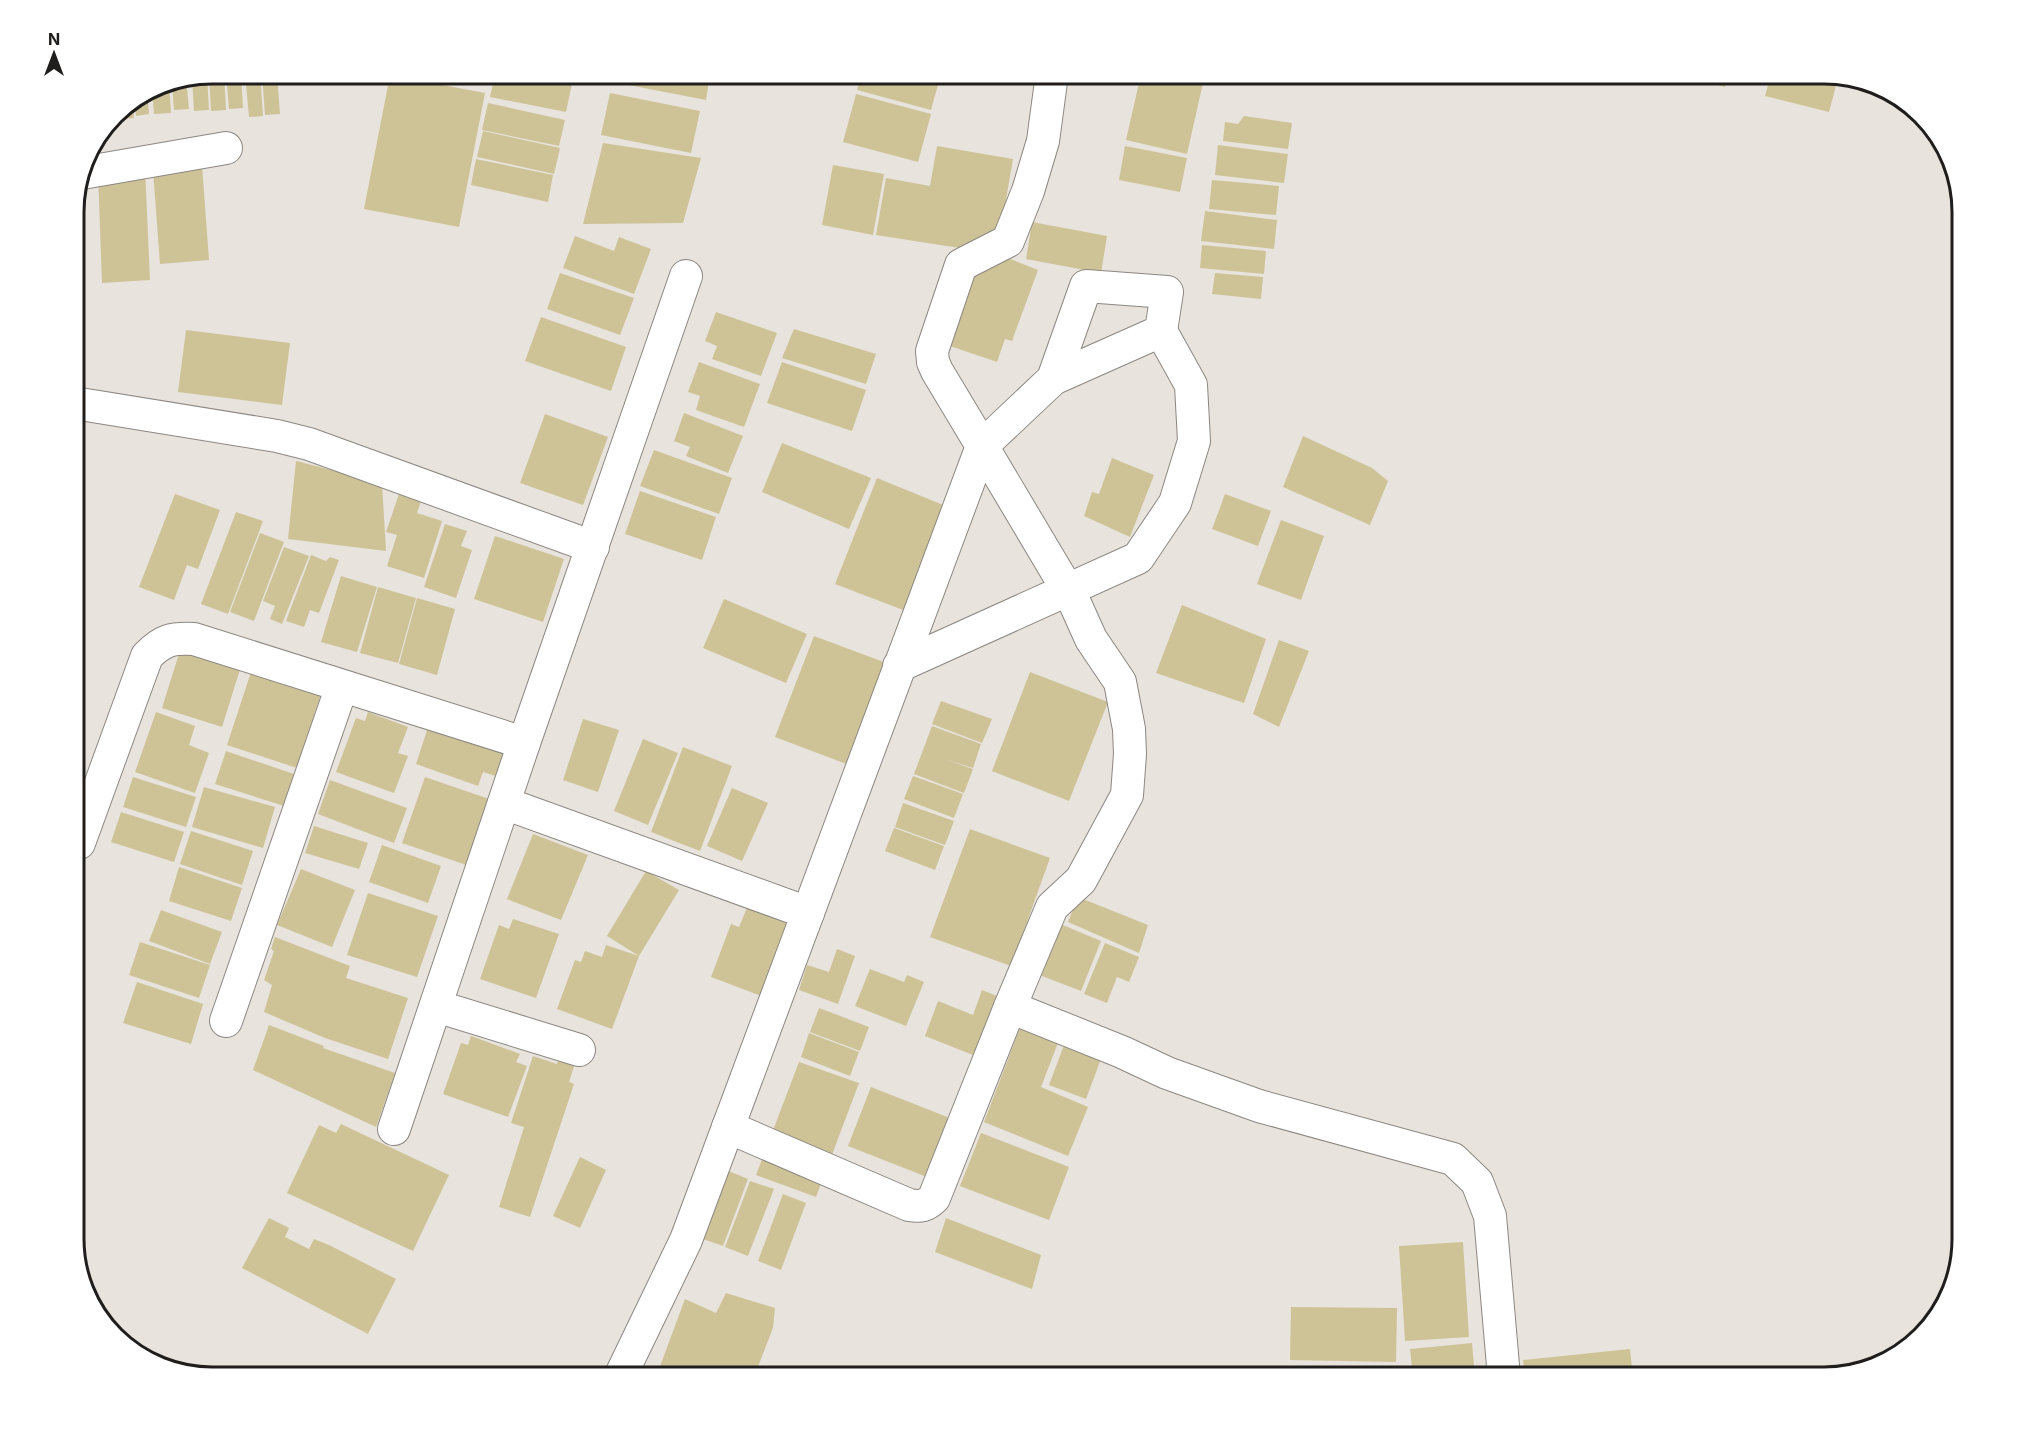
<svg xmlns="http://www.w3.org/2000/svg" width="2036" height="1451" font-family="Inter,sans-serif">
<style>
.building{fill:#cec397}
.lines{fill:none;stroke-linecap:round;stroke-linejoin:round}
.minor-casing{stroke:#8c8782;stroke-width:34}
.minor{stroke:#fff;stroke-width:32}
.rim{fill:none;stroke:#201e1c;stroke-width:3}
</style>
<rect width="100%" height="100%" fill="#e8e3dd"/>
<!-- building -->
<g class="building">
<path d="M209,74H224L226,110L211,111Z"/>
<path d="M226,74H241L243,108L229,109Z"/>
<path d="M245,74H260L263,116L249,117Z"/>
<path d="M262,74H277L280,114L265,115Z"/>
<path d="M495,74H574L566,112L490,97Z"/>
<path d="M615,74H710L706,100L613,82Z"/>
<path d="M861,74H941L931,110L857,90Z"/>
<path d="M1096,74H1131L1129,81Z"/>
<path d="M1141,74H1205L1187,154L1126,140Z"/>
<path d="M1676,74H1728L1725,87Z"/>
<path d="M1771,74H1824L1838,78L1829,112L1765,96Z"/>
<path d="M207,75L209,110L194,111L192,77Z"/>
<path d="M390,75L485,93L459,227L364,209Z"/>
<path d="M186,79L189,109L174,110L172,81Z"/>
<path d="M169,82L171,113L154,114L152,89L160,84Z"/>
<path d="M147,92L149,114L136,116L134,100Z"/>
<path d="M610,93L700,111L691,153L601,135Z"/>
<path d="M856,94L931,114L918,162L843,142Z"/>
<path d="M132,101L134,118L119,119L118,111Z"/>
<path d="M488,103L565,120L559,146L482,130Z"/>
<path d="M1244,116L1292,123L1288,149L1223,141L1225,122L1238,124Z"/>
<path d="M483,131L560,148L554,174L477,157Z"/>
<path d="M603,143L701,158L683,223L583,224Z"/>
<path d="M1218,145L1288,154L1284,183L1215,175Z"/>
<path d="M937,146L1013,159L998,246L985,252L876,235L886,178L930,186Z"/>
<path d="M1125,146L1187,158L1180,192L1119,180Z"/>
<path d="M476,159L553,175L548,202L471,185Z"/>
<path d="M202,165L209,260L160,264L153,170Z"/>
<path d="M833,165L884,174L873,235L822,225Z"/>
<path d="M145,168L150,280L102,283L98,174Z"/>
<path d="M1212,180L1279,186L1276,215L1209,209Z"/>
<path d="M1205,211L1277,220L1274,249L1201,241Z"/>
<path d="M1032,222L1107,236L1101,273L1026,259Z"/>
<path d="M575,236L614,251L619,237L651,249L634,294L563,268Z"/>
<path d="M1202,245L1266,251L1264,274L1200,268Z"/>
<path d="M990,251L1038,270L1012,341L1005,339L997,362L950,346L982,255Z"/>
<path d="M560,273L634,298L620,335L547,309Z"/>
<path d="M1215,273L1263,277L1261,299L1212,294Z"/>
<path d="M716,312L777,333L761,376L712,359L717,346L705,341Z"/>
<path d="M541,317L626,347L611,391L525,361Z"/>
<path d="M794,329L876,354L866,384L782,358Z"/>
<path d="M186,330L290,343L282,405L178,392Z"/>
<path d="M699,362L760,384L744,427L696,410L700,396L688,392Z"/>
<path d="M782,362L866,390L852,431L767,403Z"/>
<path d="M684,413L743,436L728,473L686,456L690,447L674,441Z"/>
<path d="M74,414L86,415L75,494H74Z"/>
<path d="M545,414L608,437L583,505L520,483Z"/>
<path d="M1303,436L1372,468L1388,481L1370,525L1283,487Z"/>
<path d="M782,443L871,478L849,529L762,492Z"/>
<path d="M654,450L732,478L719,514L640,486Z"/>
<path d="M1112,458L1154,475L1130,537L1084,516L1092,492L1099,494Z"/>
<path d="M296,461L382,483L386,551L288,539Z"/>
<path d="M877,478L953,509L911,613L835,584Z"/>
<path d="M400,491L422,498L417,513L442,521L424,578L387,566L397,535L386,532Z"/>
<path d="M640,491L716,517L702,560L625,534Z"/>
<path d="M175,494L220,510L198,569L187,565L174,600L139,587Z"/>
<path d="M1225,494L1271,511L1258,546L1212,529Z"/>
<path d="M236,512L263,521L228,614L201,604Z"/>
<path d="M1281,520L1324,536L1301,600L1257,584Z"/>
<path d="M445,524L467,531L461,546L472,550L456,598L424,587Z"/>
<path d="M260,533L284,542L254,621L230,612Z"/>
<path d="M495,536L564,559L543,622L474,599Z"/>
<path d="M284,547L309,556L282,624L270,619L275,606L263,601Z"/>
<path d="M311,555L326,561L330,557L339,560L319,613L310,610L304,627L286,621Z"/>
<path d="M341,576L377,587L357,652L321,642Z"/>
<path d="M378,587L416,598L398,663L360,653Z"/>
<path d="M417,598L455,609L437,675L399,664Z"/>
<path d="M724,599L807,634L786,683L703,648Z"/>
<path d="M1182,605L1266,639L1244,703L1156,673Z"/>
<path d="M814,636L889,664L849,765L775,737Z"/>
<path d="M1279,640L1309,651L1279,727L1253,714Z"/>
<path d="M182,644L242,663L222,727L162,708Z"/>
<path d="M251,672L321,694L297,768L227,745Z"/>
<path d="M1030,672L1108,702L1069,801L992,771Z"/>
<path d="M941,701L992,719L982,743L932,724Z"/>
<path d="M156,712L195,726L189,745L209,753L195,793L135,772Z"/>
<path d="M368,712L408,727L398,753L408,756L394,793L336,772L356,718L365,721Z"/>
<path d="M583,719L619,730L598,792L563,780Z"/>
<path d="M430,721L507,747L496,776L483,772L478,786L416,764Z"/>
<path d="M932,726L981,744L973,768L944,759L973,769L964,793L914,774Z"/>
<path d="M643,739L678,753L648,825L614,811Z"/>
<path d="M683,747L732,766L700,851L651,832Z"/>
<path d="M226,751L294,774L284,806L215,784Z"/>
<path d="M913,776L963,794L954,818L904,799Z"/>
<path d="M133,777L196,797L186,827L123,807Z"/>
<path d="M425,777L495,801L472,867L402,843Z"/>
<path d="M330,780L407,808L394,843L318,814Z"/>
<path d="M204,787L275,807L263,848L192,827Z"/>
<path d="M732,788L768,803L742,861L707,846Z"/>
<path d="M903,803L954,821L945,845L895,827Z"/>
<path d="M121,812L184,832L174,862L111,842Z"/>
<path d="M314,826L368,843L359,869L305,853Z"/>
<path d="M894,828L944,846L935,870L885,851Z"/>
<path d="M970,829L1050,858L1011,966L930,937Z"/>
<path d="M191,831L253,851L242,885L180,864Z"/>
<path d="M533,834L588,855L561,920L507,899Z"/>
<path d="M382,845L441,866L428,903L369,882Z"/>
<path d="M179,867L242,888L231,921L169,901Z"/>
<path d="M301,869L355,890L332,947L277,925Z"/>
<path d="M646,871L679,890L639,956L607,936Z"/>
<path d="M368,893L438,916L417,977L347,955Z"/>
<path d="M1078,897L1148,925L1139,953L1068,922Z"/>
<path d="M749,903L799,922L769,999L711,977L731,924L739,927Z"/>
<path d="M161,910L222,932L210,964L149,941Z"/>
<path d="M513,919L559,934L536,998L480,979L499,925L509,929Z"/>
<path d="M1058,923L1101,941L1081,991L1037,974Z"/>
<path d="M275,937L350,966L346,978L408,998L388,1059L325,1038L264,1012L272,985L264,980L274,951L271,949Z"/>
<path d="M140,942L210,965L199,998L129,975Z"/>
<path d="M1105,943L1139,957L1129,982L1117,977L1107,1003L1084,994Z"/>
<path d="M606,945L639,956L612,1029L557,1009L575,960L581,962L585,951L602,957Z"/>
<path d="M837,949L855,956L838,1004L799,990L807,965L829,972Z"/>
<path d="M870,969L904,982L907,975L924,982L906,1026L855,1006Z"/>
<path d="M137,982L203,1004L191,1044L123,1023Z"/>
<path d="M982,990L1002,998L978,1057L925,1036L938,1001L973,1015Z"/>
<path d="M1028,1007L1066,1022L1041,1087L1088,1107L1068,1156L984,1122Z"/>
<path d="M819,1008L869,1027L860,1051L810,1032Z"/>
<path d="M1073,1021L1110,1035L1086,1099L1049,1085Z"/>
<path d="M269,1025L324,1046L323,1048L395,1073L376,1127L253,1070Z"/>
<path d="M809,1033L859,1052L850,1076L801,1057Z"/>
<path d="M471,1036L520,1054L516,1062L527,1066L508,1117L443,1094L461,1043L468,1045Z"/>
<path d="M561,1051L577,1057L569,1082L574,1084L530,1217L499,1207L524,1127L511,1123L533,1056L557,1064Z"/>
<path d="M799,1062L859,1083L816,1197L756,1175Z"/>
<path d="M871,1087L955,1120L932,1179L848,1146Z"/>
<path d="M341,1124L449,1175L413,1251L287,1193L319,1125L336,1133Z"/>
<path d="M981,1133L1069,1167L1049,1220L960,1186Z"/>
<path d="M580,1157L606,1170L580,1228L553,1216Z"/>
<path d="M726,1170L748,1179L723,1246L700,1238Z"/>
<path d="M750,1181L774,1189L748,1256L725,1247Z"/>
<path d="M783,1194L806,1203L781,1270L758,1261Z"/>
<path d="M269,1218L289,1228L285,1237L309,1249L314,1239L329,1245L396,1279L368,1334L242,1268Z"/>
<path d="M946,1218L1041,1255L1032,1289L935,1252Z"/>
<path d="M1463,1242L1469,1337L1405,1341L1399,1246Z"/>
<path d="M726,1293L775,1308L773,1328L754,1377H656L685,1299L716,1313Z"/>
<path d="M1291,1307L1397,1308L1396,1362L1290,1360Z"/>
<path d="M1472,1343L1475,1377H1413L1410,1349Z"/>
<path d="M1630,1349L1633,1377H1525L1523,1360Z"/>
</g>
<g class="lines">
<defs>
<g id="minor">
<path d="M82,173L226,148"/>
<path d="M74,403L277,436L309,444L593,547"/>
<path d="M899,666L1138,558L1175,503L1194,441L1191,385L1161,331"/>
<path d="M504,803L808,913"/>
<path d="M79,843L147,656C163,640 171,638 194,639L524,743"/>
<path d="M436,1006L579,1050"/>
<path d="M1010,1007L1122,1052L1167,1073L1259,1106L1453,1159L1477,1182L1490,1216L1504,1377"/>
<path d="M226,1021L342,686"/>
<path d="M728,1127L909,1205C920,1207 926,1206 934,1198L1010,1007L1052,907L1081,880L1127,795L1130,754L1129,729L1120,682L1091,639L1073,599L982,446L1053,379L1086,286L1167,292L1161,331L1053,379"/>
<path d="M394,1129L524,743L686,276"/>
<path d="M620,1377L686,1240L982,446L937,371L933,362L932,351L961,265L1008,241L1028,191L1043,141L1052,74"/>
</g>
</defs>
<!-- minor casing -->
<use href="#minor" class="minor-casing"/>
<!-- minor -->
<use href="#minor" class="minor"/>
</g>
<!-- crop -->
<path d="M0 0H2036V1451H0ZM212 84H1824A128 128 0 0 1 1952 212V1239A128 128 0 0 1 1824 1367H212A128 128 0 0 1 84 1239V212A128 128 0 0 1 212 84Z" fill="#fff" fill-rule="evenodd"/>
<path class="rim" d="M212 84H1824A128 128 0 0 1 1952 212V1239A128 128 0 0 1 1824 1367H212A128 128 0 0 1 84 1239V212A128 128 0 0 1 212 84Z"/>
<!-- north arrow -->
<g transform="translate(54 54)" stroke="#ffffff" stroke-width="4.5" paint-order="stroke">
<path d="M0-4.5L10 22L0 15L-10 22Z" fill="#201e1c"/>
<text y="-9" font-size="16" font-weight="bold" text-anchor="middle" fill="#201e1c">N</text>
</g>
</svg>
